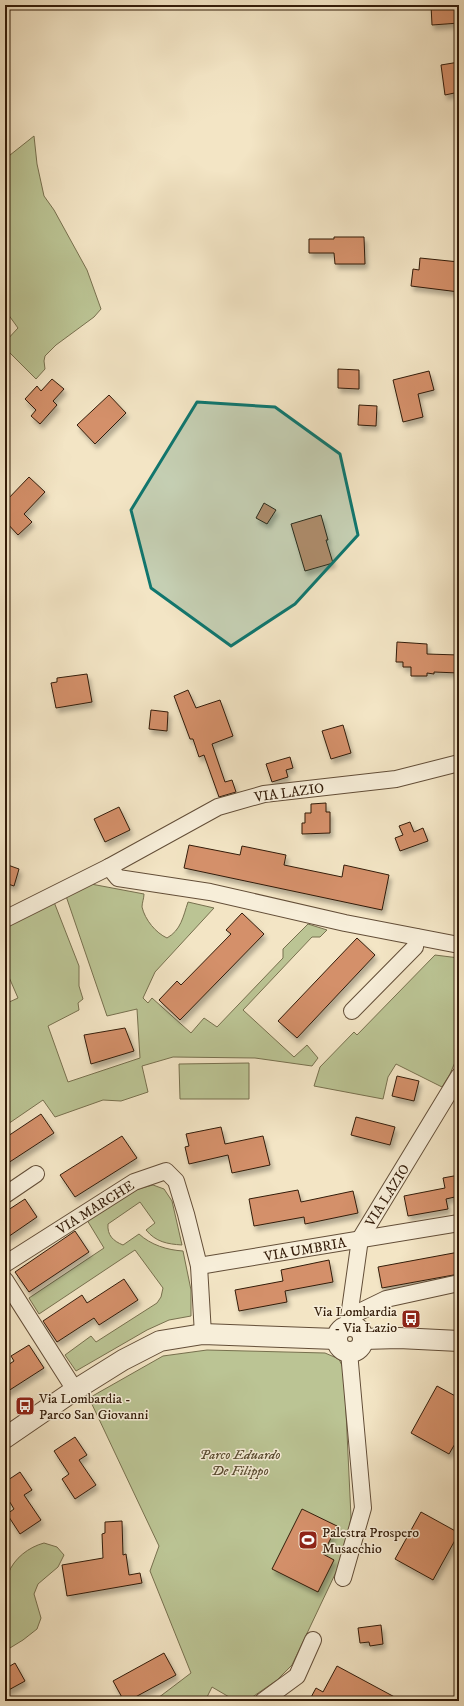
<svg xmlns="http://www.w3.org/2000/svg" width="464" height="1706" font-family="'IM FELL DW Pica',serif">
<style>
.green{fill:#bbc494;stroke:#77704e}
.building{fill:#d4906b;stroke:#331c09;filter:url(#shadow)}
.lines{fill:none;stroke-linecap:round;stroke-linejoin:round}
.minor-casing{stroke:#634e38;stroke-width:18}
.tertiary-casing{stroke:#634e38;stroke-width:22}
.minor{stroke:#f7eed9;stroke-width:16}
.tertiary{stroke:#f7eed9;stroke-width:20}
.marked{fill:#0f766e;fill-opacity:0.2;stroke:#0f766e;stroke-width:3;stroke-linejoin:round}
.labels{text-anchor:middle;stroke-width:3;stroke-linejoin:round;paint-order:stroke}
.street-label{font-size:14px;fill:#331c09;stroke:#f7eed9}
.poi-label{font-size:14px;fill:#331c09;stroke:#f7eed9;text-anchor:start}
.park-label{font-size:14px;font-style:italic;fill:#5c4e33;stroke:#f7eed9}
</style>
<defs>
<filter id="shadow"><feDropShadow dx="2.5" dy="4.5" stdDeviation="2" flood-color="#0004"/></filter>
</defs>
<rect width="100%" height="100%" fill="#f3e5c5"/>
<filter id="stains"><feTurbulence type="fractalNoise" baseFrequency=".005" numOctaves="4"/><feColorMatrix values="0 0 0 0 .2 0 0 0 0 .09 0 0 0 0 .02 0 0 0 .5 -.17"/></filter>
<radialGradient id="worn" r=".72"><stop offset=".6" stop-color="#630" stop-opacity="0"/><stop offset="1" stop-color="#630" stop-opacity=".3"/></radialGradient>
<!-- green -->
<g class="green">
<path d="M34,136L37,164L44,196L54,210L87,270L101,309L94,317L56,345L45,356L44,361L45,369L36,379L5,348V342L18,328L5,310V159Z"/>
<path d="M91,884L144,894C144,898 142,903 142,907C145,920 156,933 167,938C181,930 183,917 188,902L214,908L155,972L143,998L148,1003L152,998L191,1033L204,1018L217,1027L283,958V949L308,924L327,930L320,937H312L243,1010L294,1057L307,1045L318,1058L312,1066L255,1058L173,1057L142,1066L148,1092L121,1101L103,1100L55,1117L43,1100L5,1126V1004L18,998L5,968V927L54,902L79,966V986L83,999L78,1003L79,1010L48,1026L68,1082L140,1058L137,1009L107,1016L66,896Z"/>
<path d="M435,955L459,958V1053L450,1074L442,1087L396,1064L388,1077L383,1099L314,1086L320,1067L354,1032L357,1035Z"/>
<path d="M249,1063V1099H180L179,1064Z"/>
<path d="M153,1185L164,1189L172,1201L182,1245C167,1244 156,1242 146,1230L155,1223L140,1202L108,1224C107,1235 113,1241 123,1245L139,1234C151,1245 167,1250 183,1251L191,1290V1316L169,1320L147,1330L76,1371L65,1355L91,1336L96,1342L157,1303L161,1297L163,1288L135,1250L39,1314L29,1298L104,1248L87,1220L138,1189Z"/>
<path d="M207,1350L325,1353L339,1359L344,1370L351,1517L346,1551L292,1665L277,1680L251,1698L242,1701H236L212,1687L205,1701H154L191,1673L150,1571L159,1546L89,1398L163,1356Z"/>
<path d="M44,1543L57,1547L64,1555L58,1567L38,1584L34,1594L41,1618L37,1629L23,1640L5,1651C5,1631 1,1590 8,1574C14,1558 29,1547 44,1543Z"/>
</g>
<!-- building -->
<g class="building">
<path d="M431,5H459V23L432,25Z"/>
<path d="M459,62V92L445,95L441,65Z"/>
<path d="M334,237H364L365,264H335L334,253H309V239H334Z"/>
<path d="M420,258L459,262V292L411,286L413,269L419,270Z"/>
<path d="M338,369L359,370V389L338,388Z"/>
<path d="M429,371L434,390L418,394L423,417L403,422L393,380Z"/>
<path d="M52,379L64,389L53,401L57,405L40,424L31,416L36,410L25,399L37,386L41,391Z"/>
<path d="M109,395L126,413L95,444L77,425Z"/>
<path d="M359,405L377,406L376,426L358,425Z"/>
<path d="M29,477L45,492L24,514L32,522L18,535L5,521V502Z"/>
<path d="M264,503L276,510L267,524L256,518Z"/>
<path d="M321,515L328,540H326L333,563L305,571L291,524Z"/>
<path d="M397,642L427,644V654L459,655V673L434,672V674L427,673V676H411V667H403V662H396Z"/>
<path d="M87,674L92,702L56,708L51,683L57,682V678Z"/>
<path d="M188,690L196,708L220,700L233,736L212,744L225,782L232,780L236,792L219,797L204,755L199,757L193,739H190L174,696Z"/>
<path d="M151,710L168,712L167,731L149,729Z"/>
<path d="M343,725L351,753L331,759L322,731Z"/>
<path d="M290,757L293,768L286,770L288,777L272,782L266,764Z"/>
<path d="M326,803V812H330V833L302,834V823H305V813H311V804Z"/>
<path d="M119,807L130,830L105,842L94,819Z"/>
<path d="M410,822L414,832L423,828L428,841L400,851L395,838L403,835L399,826Z"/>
<path d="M189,845L240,855L242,846L286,855L284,865L342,877L344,865L389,875L382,910L184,868Z"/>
<path d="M5,864L19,869L14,886L5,883Z"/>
<path d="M242,913L264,934L180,1020L159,1000L177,981L181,985L231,934L226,930Z"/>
<path d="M357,938L375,955L297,1038L278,1021Z"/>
<path d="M125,1028L134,1051L91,1064L84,1035Z"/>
<path d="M397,1076L419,1081L414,1101L392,1096Z"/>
<path d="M41,1114L54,1133L5,1165V1138Z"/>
<path d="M356,1117L395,1127L390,1145L351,1135Z"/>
<path d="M221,1127L225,1144L263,1136L270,1165L232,1173L228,1155L189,1164L185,1147L189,1146L186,1134Z"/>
<path d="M122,1136L137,1158L75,1197L60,1175Z"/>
<path d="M459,1175V1196L446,1199L448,1209L408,1216L404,1196L445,1188L443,1178Z"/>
<path d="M298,1190L301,1202L353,1191L358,1213L305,1224L304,1217L254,1226L249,1199Z"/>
<path d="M25,1199L37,1217L5,1239V1212Z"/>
<path d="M75,1231L89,1252L29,1292L15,1272Z"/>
<path d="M459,1252V1274L382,1288L378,1267Z"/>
<path d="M329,1260L333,1282L285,1291L287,1302L239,1311L235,1290L283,1281L281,1270Z"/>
<path d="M124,1279L138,1300L99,1325L94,1318L57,1342L43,1321L82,1295L87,1303Z"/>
<path d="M29,1345L44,1368L5,1393V1367L14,1361L11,1356Z"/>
<path d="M437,1386L459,1398V1437L449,1454L411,1433Z"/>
<path d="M75,1437L87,1455L79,1460L96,1485L75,1499L62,1479L69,1474L54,1451Z"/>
<path d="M20,1472L32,1490L24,1495L41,1520L20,1534L7,1514L14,1509L5,1494V1482Z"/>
<path d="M302,1509L337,1526L323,1554L334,1560L318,1592L272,1569Z"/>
<path d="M421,1512L459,1533L433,1580L395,1559Z"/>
<path d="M122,1521L123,1555L126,1554L129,1575L140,1573L142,1583L67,1596L62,1565L103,1558L102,1534L105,1533V1522Z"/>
<path d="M381,1625L383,1644L370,1646L369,1642L360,1643L358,1628Z"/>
<path d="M164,1653L176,1675L128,1701H124L113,1681Z"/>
<path d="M15,1663L25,1681L5,1692V1669Z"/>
<path d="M337,1666L402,1701H309L316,1688L323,1692Z"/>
</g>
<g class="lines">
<defs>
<g id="minor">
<path d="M109,867L118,878L210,892L345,923L459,945"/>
<path d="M5,919L109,867L218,807L264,794L396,779L459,763"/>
<path d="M352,1011L415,947L416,937"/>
<path d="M5,1195L36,1174"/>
<path d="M5,1264L134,1182L166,1171L176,1181L186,1214L199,1266L203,1334"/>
<path d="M199,1266L459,1223"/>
<path d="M5,1280L75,1390"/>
<path d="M349,1317L386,1299L459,1283"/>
<path d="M349,1326V1317L360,1239L459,1076"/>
<path d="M343,1578L363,1508L349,1352"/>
<path d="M263,1701L297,1676L313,1640"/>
</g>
<g id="tertiary">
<circle cx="350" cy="1339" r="13"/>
<path d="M363,1339L399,1338L459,1341"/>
<path d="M5,1438L75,1390L123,1360L160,1341L203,1334L336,1339"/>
</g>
</defs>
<!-- minor casing -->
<use href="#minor" class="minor-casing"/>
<!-- tertiary casing -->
<use href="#tertiary" class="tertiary-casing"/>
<!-- minor -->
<use href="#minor" class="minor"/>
<!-- tertiary -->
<use href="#tertiary" class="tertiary"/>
</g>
<!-- marked area -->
<path class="marked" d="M197,402L275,407L340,454L358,535L295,604L231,646L151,588L131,510Z"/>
<!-- icons -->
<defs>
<symbol id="bus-square" viewBox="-11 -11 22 22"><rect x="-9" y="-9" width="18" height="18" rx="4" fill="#8f2418" stroke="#f7eed9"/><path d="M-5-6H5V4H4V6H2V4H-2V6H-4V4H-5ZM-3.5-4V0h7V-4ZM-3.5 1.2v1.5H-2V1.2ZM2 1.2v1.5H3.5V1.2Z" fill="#fff"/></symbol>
<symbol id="stadium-square" viewBox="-11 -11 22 22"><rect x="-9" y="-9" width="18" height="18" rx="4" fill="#8f2418" stroke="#f7eed9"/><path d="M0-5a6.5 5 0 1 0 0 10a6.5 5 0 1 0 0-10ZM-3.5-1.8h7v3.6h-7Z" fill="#fff"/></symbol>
</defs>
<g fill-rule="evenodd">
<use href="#bus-square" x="400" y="1308" width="22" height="22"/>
<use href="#bus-square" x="14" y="1395" width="22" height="22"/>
<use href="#stadium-square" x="297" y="1529" width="22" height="22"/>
</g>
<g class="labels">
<!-- street labels -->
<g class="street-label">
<text transform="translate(289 792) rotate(-8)" y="5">VIA LAZIO</text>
<text transform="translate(387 1195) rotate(-58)" y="5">VIA LAZIO</text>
<text transform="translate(95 1207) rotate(-32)" y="5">VIA MARCHE</text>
<text transform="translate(305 1249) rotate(-10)" y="5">VIA UMBRIA</text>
</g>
<!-- poi labels -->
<g class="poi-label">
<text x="397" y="1316" text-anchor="end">Via Lombardia<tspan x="397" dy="16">- Via Lazio</tspan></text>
<text x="39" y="1403">Via Lombardia -<tspan x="39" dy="16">Parco San Giovanni</tspan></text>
<text x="322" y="1537">Palestra Prospero<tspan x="322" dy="16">Musacchio</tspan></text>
</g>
<!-- park labels -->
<g class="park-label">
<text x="240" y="1459">Parco Eduardo<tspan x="240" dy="16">De Filippo</tspan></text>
</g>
</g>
<!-- margin -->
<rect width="464" height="1706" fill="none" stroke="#f3e5c5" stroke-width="20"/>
<rect x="6" y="6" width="452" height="1694" fill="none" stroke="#331c09" stroke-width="2"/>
<rect x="10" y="10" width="444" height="1686" fill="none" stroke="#331c09"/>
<rect width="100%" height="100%" filter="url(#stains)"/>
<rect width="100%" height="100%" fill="url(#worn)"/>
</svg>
